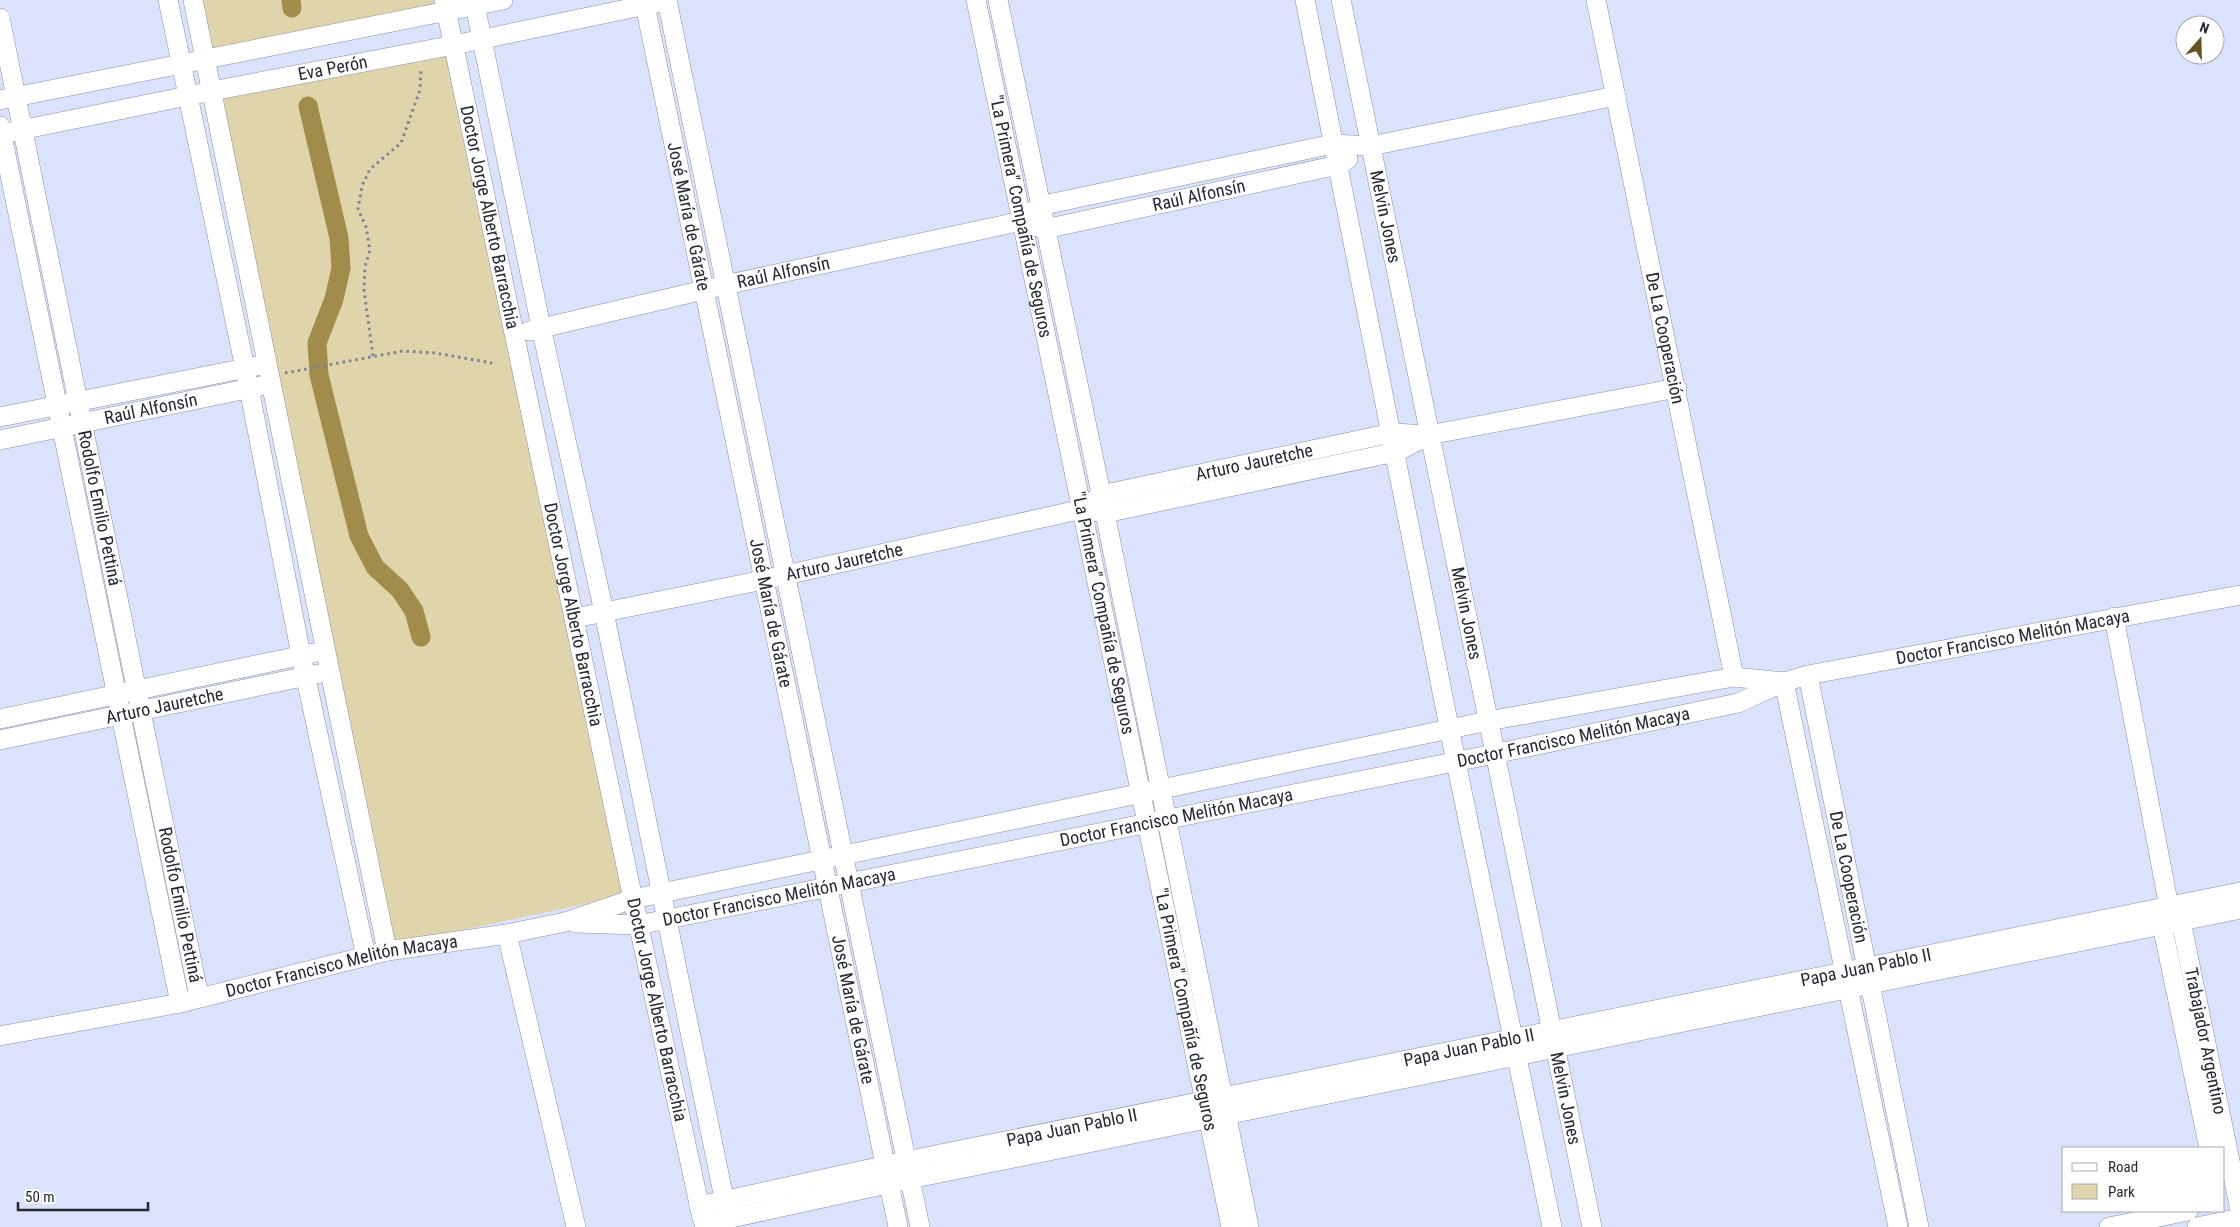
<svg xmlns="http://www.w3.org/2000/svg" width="2240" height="1227" font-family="'Roboto Condensed',sans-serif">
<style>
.green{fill:#e0d4ab}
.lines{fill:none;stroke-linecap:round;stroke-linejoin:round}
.canal{stroke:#a18d4b;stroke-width:19}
.street-casing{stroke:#8990a7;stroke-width:20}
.path{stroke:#7e8495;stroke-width:3;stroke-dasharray:2.5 4;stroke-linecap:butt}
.street{stroke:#fff;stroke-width:19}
.labels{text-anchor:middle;stroke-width:4;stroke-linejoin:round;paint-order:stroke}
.street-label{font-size:18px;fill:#262932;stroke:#fff}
</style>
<rect width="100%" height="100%" fill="#dae2fc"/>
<!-- green -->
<g class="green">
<path d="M198,0H439L441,8L209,52Z"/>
<path d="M450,51L627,895L391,945L218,95Z"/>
</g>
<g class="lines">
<!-- canal -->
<g class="canal">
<path d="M291,0L292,8"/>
<path d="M308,106L339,238L341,268L334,299L317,343L319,375L359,536L375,567L400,590L414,611L421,637"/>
</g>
<defs>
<g id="street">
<path d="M168,0L249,388L301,655L366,957"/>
<path d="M193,0L387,951"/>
<path id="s1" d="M444,0L633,899L702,1218"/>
<path d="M474,0L541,327L604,612L727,1213"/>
<path id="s2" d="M644,0L898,1227"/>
<path d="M667,0L920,1227"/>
<path id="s3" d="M976,0L1231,1227"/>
<path d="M998,0L1105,513L1249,1227"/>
<path d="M1305,0L1456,762L1552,1227"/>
<path id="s4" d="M1341,0L1592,1227"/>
<path id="s5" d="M1596,0L1734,677"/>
<path id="s6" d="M0,18L199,997"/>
<path d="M0,100L503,0"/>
<path d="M0,126L180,1003"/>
<path id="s7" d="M11,132L212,91L454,45L656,3"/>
<path id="s8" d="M1035,226L1045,229L1338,165L1348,159"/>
<path id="s9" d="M529,331L725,285L1022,221L1039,206L1333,144L1371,146L1616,96"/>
<path d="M0,417L256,366"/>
<path id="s10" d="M0,440L261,386"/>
<path id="s11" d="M1092,502L1101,495L1392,433L1429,435L1677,388"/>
<path id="s12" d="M2114,617L2169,907L2181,921L2240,1210"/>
<path id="s13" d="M575,618L763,580L1083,509L1105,513L1396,452L1429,435"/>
<path id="s14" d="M1808,675L1919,1227"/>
<path d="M1784,682L1898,1227"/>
<path d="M0,719L313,653"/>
<path id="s15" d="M0,740L317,674"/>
<path d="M2166,915L2162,925L2209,1148"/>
<path id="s16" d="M576,923L638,925L1494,754L1738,703L1784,682L1808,675L2240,595"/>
<path d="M507,934L576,1227"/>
<path id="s17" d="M0,1036L180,1003L387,951L507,934L565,922L633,899L1488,721L1734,677L1784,682"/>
<path id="s18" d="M699,1206L906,1161L2240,892"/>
<path d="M704,1224L910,1179L2240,909"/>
<path d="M2109,1227L2188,1211"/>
<path d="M2197,1227L2240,1218"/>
</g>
</defs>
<!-- street casing -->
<use href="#street" class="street-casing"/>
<!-- path -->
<g class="path">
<path d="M373,356L364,290L365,267L370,250L366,227L358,209L362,186L370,169L401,143L420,90L421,68"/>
<path d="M285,373L403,351L435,353L492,363"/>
</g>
<!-- street -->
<use href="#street" class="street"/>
</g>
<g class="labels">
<!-- street labels -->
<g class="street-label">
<text dy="6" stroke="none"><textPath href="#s7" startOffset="328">Eva Perón</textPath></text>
<text dy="6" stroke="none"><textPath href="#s8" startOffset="168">Raúl Alfonsín</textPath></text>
<text dy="6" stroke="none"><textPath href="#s1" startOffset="222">Doctor Jorge Alberto Barracchia</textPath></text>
<text dy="6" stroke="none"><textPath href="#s2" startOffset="221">José María de Gárate</textPath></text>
<text dy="6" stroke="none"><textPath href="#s3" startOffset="221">"La Primera" Compañía de Seguros</textPath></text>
<text dy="6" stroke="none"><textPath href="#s4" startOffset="221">Melvin Jones</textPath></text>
<text dy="6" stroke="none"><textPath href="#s9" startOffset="261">Raúl Alfonsín</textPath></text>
<text dy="6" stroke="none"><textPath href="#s5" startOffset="345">De La Cooperación</textPath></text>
<text dy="6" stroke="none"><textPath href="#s10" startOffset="154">Raúl Alfonsín</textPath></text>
<text dy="6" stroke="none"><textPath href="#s11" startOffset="168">Arturo Jauretche</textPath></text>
<text dy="6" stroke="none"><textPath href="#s6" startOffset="500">Rodolfo Emilio Pettiná</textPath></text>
<text dy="6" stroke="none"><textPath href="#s13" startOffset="275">Arturo Jauretche</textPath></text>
<text dy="6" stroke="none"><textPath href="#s3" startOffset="626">"La Primera" Compañía de Seguros</textPath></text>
<text dy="6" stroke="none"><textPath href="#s1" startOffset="628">Doctor Jorge Alberto Barracchia</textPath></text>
<text dy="6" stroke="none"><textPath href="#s2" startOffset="626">José María de Gárate</textPath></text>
<text dy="6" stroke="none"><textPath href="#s4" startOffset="626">Melvin Jones</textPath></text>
<text dy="6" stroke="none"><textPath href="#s16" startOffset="1468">Doctor Francisco Melitón Macaya</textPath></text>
<text dy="6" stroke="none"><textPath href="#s15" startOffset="168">Arturo Jauretche</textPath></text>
<text dy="6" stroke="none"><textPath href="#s16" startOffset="1016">Doctor Francisco Melitón Macaya</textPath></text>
<text dy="6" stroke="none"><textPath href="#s16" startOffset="611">Doctor Francisco Melitón Macaya</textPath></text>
<text dy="6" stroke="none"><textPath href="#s14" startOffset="206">De La Cooperación</textPath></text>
<text dy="6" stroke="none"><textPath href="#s16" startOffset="206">Doctor Francisco Melitón Macaya</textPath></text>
<text dy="6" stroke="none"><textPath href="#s6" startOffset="905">Rodolfo Emilio Pettiná</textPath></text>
<text dy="6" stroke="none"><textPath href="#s17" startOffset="349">Doctor Francisco Melitón Macaya</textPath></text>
<text dy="6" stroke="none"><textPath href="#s18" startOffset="1191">Papa Juan Pablo II</textPath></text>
<text dy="6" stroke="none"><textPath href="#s1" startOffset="1032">Doctor Jorge Alberto Barracchia</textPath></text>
<text dy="6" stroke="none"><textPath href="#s2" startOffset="1031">José María de Gárate</textPath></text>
<text dy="6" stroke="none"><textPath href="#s3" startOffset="1031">"La Primera" Compañía de Seguros</textPath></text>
<text dy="6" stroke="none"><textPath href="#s12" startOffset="436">Trabajador Argentino</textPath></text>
<text dy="6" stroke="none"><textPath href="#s18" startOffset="786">Papa Juan Pablo II</textPath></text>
<text dy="6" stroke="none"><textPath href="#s4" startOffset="1121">Melvin Jones</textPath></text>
<text dy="6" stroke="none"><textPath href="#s18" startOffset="381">Papa Juan Pablo II</textPath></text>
</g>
</g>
<!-- legend -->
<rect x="2062" y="1147" width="162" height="65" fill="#ffffff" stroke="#a8a9ad"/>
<rect x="2072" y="1163" width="25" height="8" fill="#ffffff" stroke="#a8a9ad"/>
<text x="2108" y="1172" font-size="15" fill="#262932">Road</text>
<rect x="2072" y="1184" width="25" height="15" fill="#e0d4ab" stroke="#a8a9ad"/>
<text x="2108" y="1197" font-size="15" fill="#262932">Park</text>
<!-- north arrow -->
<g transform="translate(2200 40) rotate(20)"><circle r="24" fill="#ffffff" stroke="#a8a9ad"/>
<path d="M0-4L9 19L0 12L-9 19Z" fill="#645522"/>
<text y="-8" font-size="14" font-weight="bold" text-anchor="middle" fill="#262932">N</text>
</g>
<!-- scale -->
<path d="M18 1202v8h130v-8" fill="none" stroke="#262932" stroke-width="2.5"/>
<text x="25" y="1202" font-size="15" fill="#262932" stroke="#ffffff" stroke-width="4" paint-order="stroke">50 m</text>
</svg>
